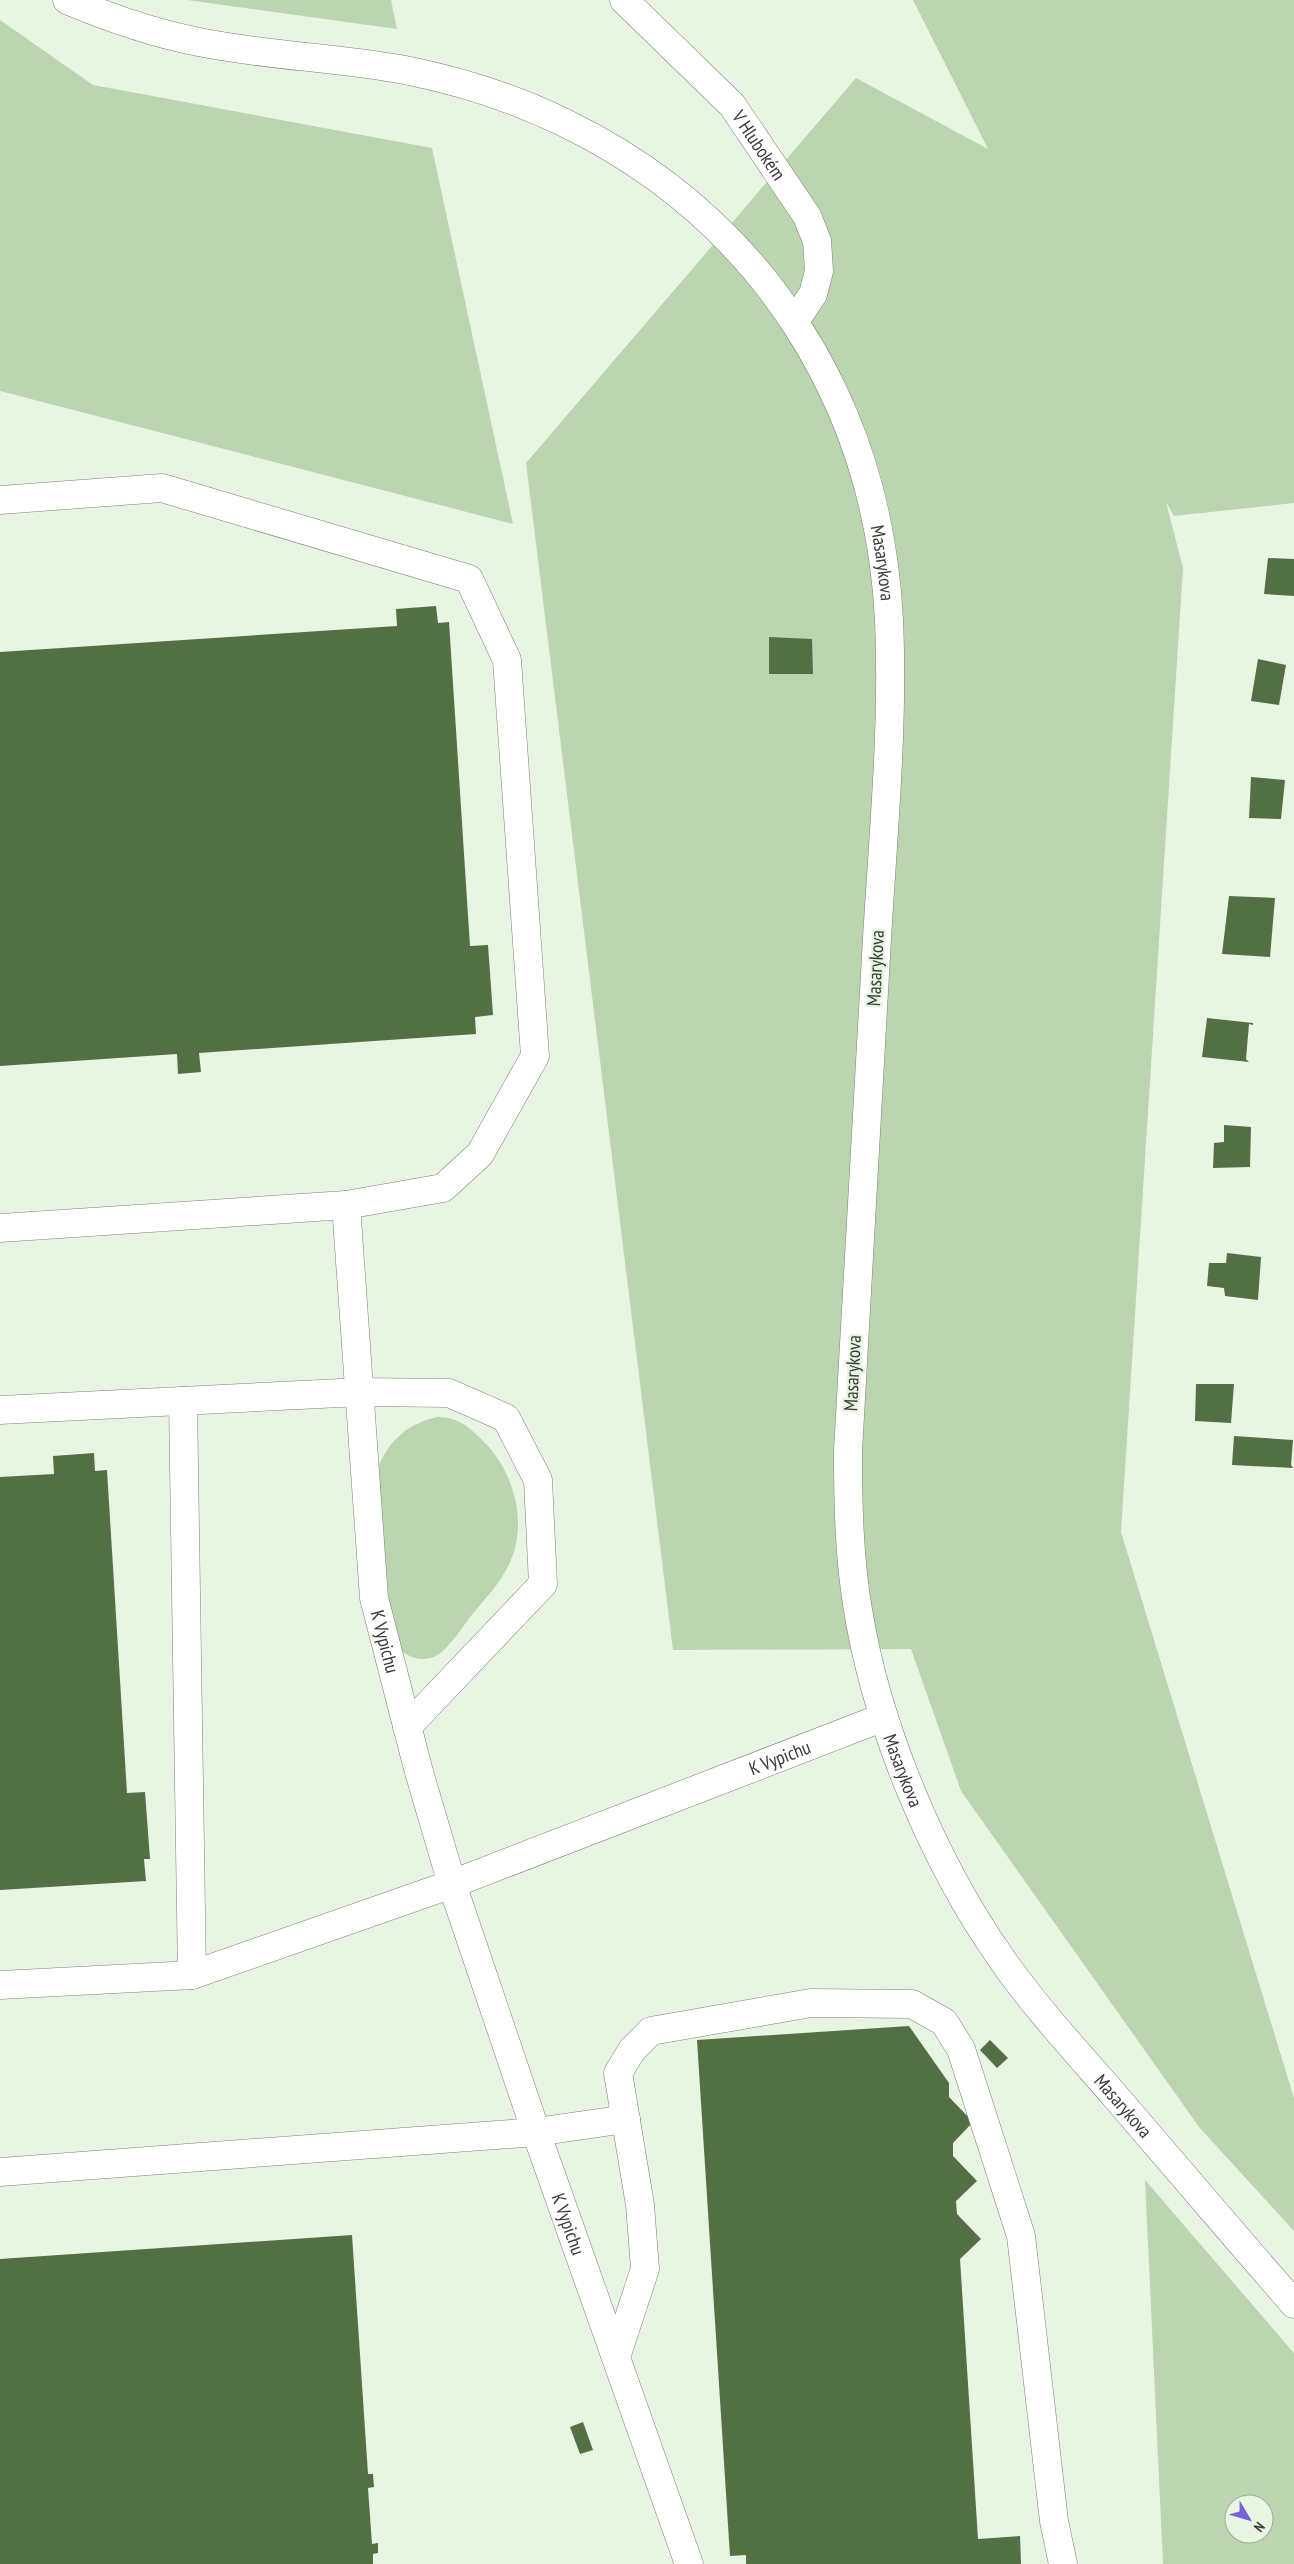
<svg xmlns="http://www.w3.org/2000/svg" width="1294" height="2564" font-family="'PT Sans Narrow',sans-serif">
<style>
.green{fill:#bcd5b1;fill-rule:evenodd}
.building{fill:#537045}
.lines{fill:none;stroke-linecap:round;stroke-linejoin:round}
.minor-casing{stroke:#798473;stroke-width:29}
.major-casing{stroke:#798473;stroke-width:29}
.minor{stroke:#fff;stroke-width:28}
.major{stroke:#fff;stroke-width:28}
.labels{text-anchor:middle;stroke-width:5;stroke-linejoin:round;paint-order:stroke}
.street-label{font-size:19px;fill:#373c35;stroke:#e8f5e2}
</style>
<rect width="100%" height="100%" fill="#e8f5e2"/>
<!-- green -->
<g class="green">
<path d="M187,0H391L397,29Z"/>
<path d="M913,0H1294V503L1174,516L1166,502L1183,568L1121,1532L1294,2098V2231L1199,2127L961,1791L911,1649L673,1650L526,463L856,78L988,149Z"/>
<path d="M0,20L93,85L432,148L513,524L0,391Z"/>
<path d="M437,1417C459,1416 474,1431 488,1446C517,1479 529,1530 506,1570C497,1587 483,1601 471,1616C463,1626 450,1647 439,1654C422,1666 399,1655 392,1638L375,1477C384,1445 405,1424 437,1417Z"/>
<path d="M1145,2180L1294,2353V2564H1163ZM1234,2504H1264V2534H1234Z"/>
</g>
<!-- building -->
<g class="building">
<path d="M1268,558L1294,559V596L1264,594Z"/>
<path d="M436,606L438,623L449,622L470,946L488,945L493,1015L475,1017L476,1034L199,1053L201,1072L178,1074L177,1054L0,1066V652L397,626L396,609Z"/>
<path d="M769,637L812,639L813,674H769Z"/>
<path d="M1258,659L1286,665L1279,705L1251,701Z"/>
<path d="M1251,777L1285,780L1281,819L1249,818Z"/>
<path d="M1229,896L1275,898L1270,957L1222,954Z"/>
<path d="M1207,1018L1253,1023V1025L1249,1024L1246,1059L1249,1062L1202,1057Z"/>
<path d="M1224,1125L1251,1127L1250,1167L1213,1168L1214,1143L1224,1142Z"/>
<path d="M1227,1253L1261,1257L1258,1300L1225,1296L1224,1288L1207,1286L1209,1263H1226Z"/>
<path d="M1196,1384H1234L1231,1423L1195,1421Z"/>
<path d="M1234,1436L1293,1440L1291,1465L1293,1468L1232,1465Z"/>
<path d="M94,1453L95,1471L107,1470L127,1793L145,1792L150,1859H144L146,1881L0,1890V1477L54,1474L53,1456Z"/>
<path d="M909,2026L949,2083V2097L973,2122L953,2143V2156L977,2181L956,2201L957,2214L981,2239L960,2259L978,2539L1020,2536L1021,2564H746V2555L730,2556L697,2040Z"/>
<path d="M990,2040L1008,2058L997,2068L980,2050Z"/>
<path d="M352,2235L368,2474H373L374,2487L368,2488L372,2544L378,2543V2553L373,2554V2564H0V2259Z"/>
<path d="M583,2422L593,2450L580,2454L570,2427Z"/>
</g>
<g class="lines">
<defs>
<g id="minor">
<path id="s1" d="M624,0L732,105L807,216L817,241L819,271L813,294L795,321"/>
<path d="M0,500L162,488L469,579L507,660L535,1056L480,1154L443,1188L346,1205L0,1228"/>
<path id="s2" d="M346,1205L374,1598L419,1772L452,1884L536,2132L689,2564"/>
<path d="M183,1401L192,1975"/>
<path d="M0,1410L361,1392L449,1393L506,1418L538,1480L543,1584L407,1727"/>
<path id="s3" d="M0,1985L192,1975L452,1884L884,1717"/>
<path d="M0,2172L536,2132L626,2119"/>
<path d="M616,2357L645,2269L640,2205L618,2073L632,2050L651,2031L811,2003L912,2004L944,2022L961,2049L1021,2236L1054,2521L1063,2564"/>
</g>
<g id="major">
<path id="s4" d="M67,0C110,18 153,33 199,42C267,56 337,57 405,70C460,81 514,98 565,123C762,219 878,402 889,620C894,732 882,845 876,956C867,1121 857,1286 848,1451C848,1504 849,1557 858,1610C877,1727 933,1861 1001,1958C1035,2007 1076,2051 1115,2096C1175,2166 1234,2235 1294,2304"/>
</g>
</defs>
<!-- minor casing -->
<use href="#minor" class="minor-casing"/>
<!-- major casing -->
<use href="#major" class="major-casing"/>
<!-- minor -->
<use href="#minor" class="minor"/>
<!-- major -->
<use href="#major" class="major"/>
</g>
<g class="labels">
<!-- street labels -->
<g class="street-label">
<text dy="7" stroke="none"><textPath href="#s1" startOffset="199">V Hlubokém</textPath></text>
<text dy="7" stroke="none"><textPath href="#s4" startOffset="1082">Masarykova</textPath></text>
<text transform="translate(875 968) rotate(-87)" y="7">Masarykova</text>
<text transform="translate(852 1373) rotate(-87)" y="7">Masarykova</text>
<text dy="7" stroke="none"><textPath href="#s2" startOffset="439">K Vypichu</textPath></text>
<text dy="7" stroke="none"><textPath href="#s3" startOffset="819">K Vypichu</textPath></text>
<text dy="7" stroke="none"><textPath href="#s4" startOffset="2298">Masarykova</textPath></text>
<text dy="7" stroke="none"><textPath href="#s4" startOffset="2702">Masarykova</textPath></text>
<text dy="7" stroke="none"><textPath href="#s2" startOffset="1050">K Vypichu</textPath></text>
</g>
</g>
<!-- north arrow -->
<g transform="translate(1249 2519) rotate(128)"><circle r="24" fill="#e8f5e2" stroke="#a1ab9d"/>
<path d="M0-4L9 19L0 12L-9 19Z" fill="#7563de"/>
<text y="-8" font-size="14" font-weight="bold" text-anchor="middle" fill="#373c35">N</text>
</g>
</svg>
